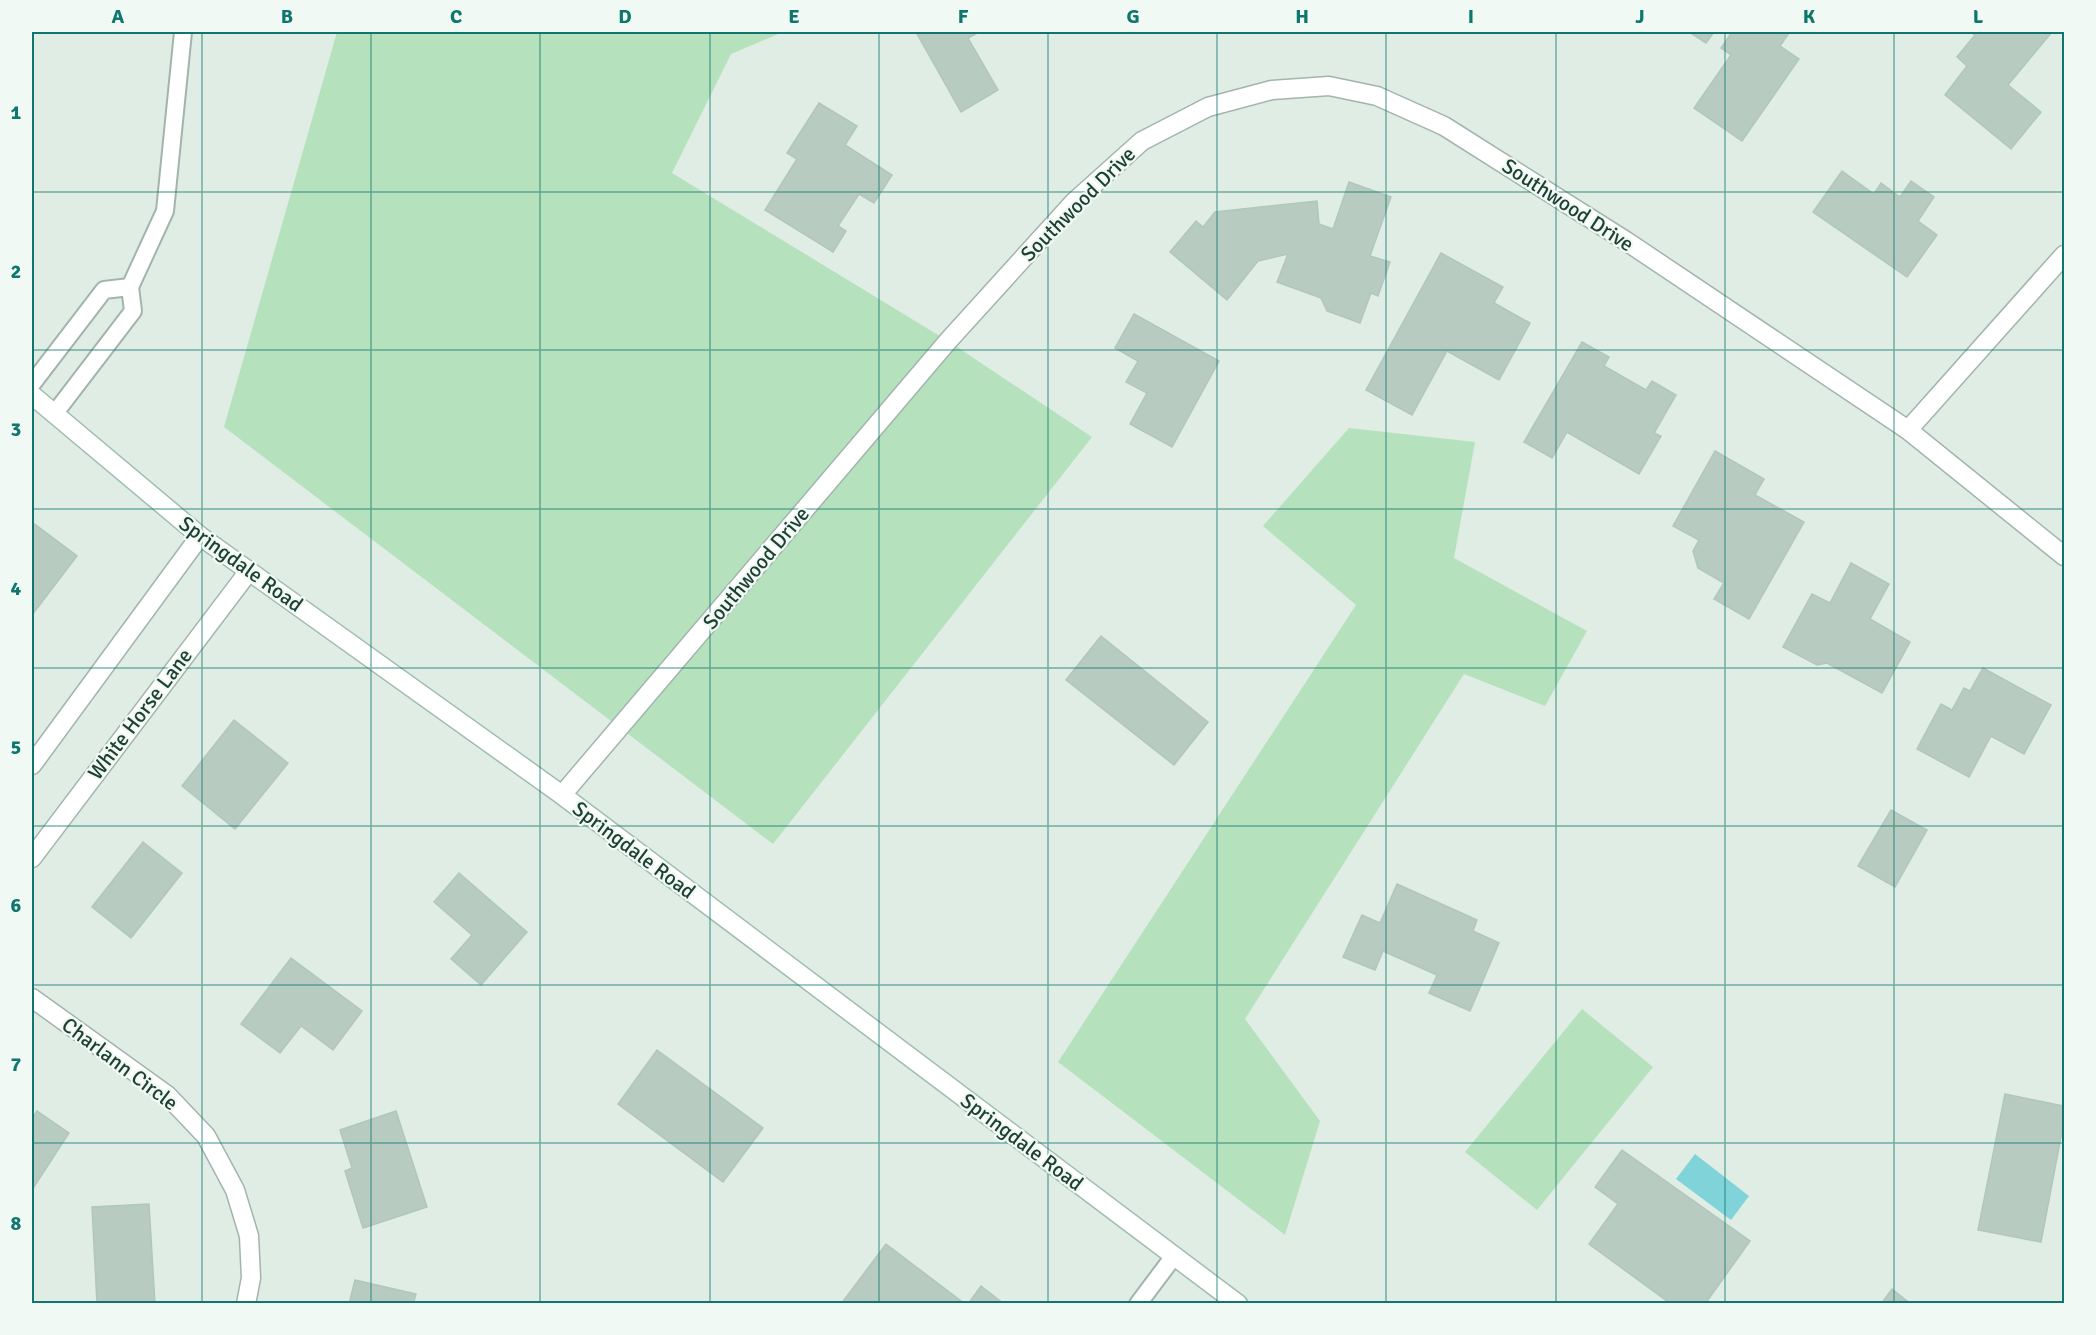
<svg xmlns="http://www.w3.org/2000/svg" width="2096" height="1335" font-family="Signika,sans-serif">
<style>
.green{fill:#b5e1bd}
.water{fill:#80d4d9}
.building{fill:#b7cbc1;stroke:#b1c7bc;stroke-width:1.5}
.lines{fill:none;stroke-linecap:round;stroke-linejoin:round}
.service-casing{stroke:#a2b5ac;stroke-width:20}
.minor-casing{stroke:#a2b5ac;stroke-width:21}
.secondary-casing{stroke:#9fbdaf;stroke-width:21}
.service{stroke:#fff;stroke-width:16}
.minor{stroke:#fff;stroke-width:18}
.secondary{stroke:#fff;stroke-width:18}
.grid{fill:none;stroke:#0f766e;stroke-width:1.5;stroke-opacity:0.55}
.labels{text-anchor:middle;stroke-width:4.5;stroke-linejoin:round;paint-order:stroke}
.street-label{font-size:21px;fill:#1e3f33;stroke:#f0f9f4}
.neatline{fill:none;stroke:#0f766e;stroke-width:2}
.grid-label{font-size:20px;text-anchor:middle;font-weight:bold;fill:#0f766e}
</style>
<rect width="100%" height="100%" fill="#e0ede5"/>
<!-- green -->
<g class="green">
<path d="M337,32H783L731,54L672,173L948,341L1092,437L773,844L224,427Z"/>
<path d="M1349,428L1475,442L1454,558L1587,631L1545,706L1464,674L1245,1019L1320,1121L1285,1235L1058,1062L1356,605L1263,526Z"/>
<path d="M1582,1009L1653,1067L1537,1210L1465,1152Z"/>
</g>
<!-- water -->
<path class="water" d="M1695,1154L1749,1196L1731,1220L1676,1179Z"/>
<!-- building -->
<g class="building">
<path d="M916,32H979L968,38L998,90L961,112Z"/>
<path d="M1689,32H1714L1706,43Z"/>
<path d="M1730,32H1788L1789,33L1780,46L1799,59L1742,141L1694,108L1731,55L1721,48L1732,32Z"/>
<path d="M1970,32H2052L2008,85L2041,112L2011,149L1945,95L1967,66L1957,57L1975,35Z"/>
<path d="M819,103L857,126L845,145L892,175L874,203L859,194L838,226L846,231L833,252L765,210L797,159L787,153Z"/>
<path d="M1842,171L1874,194L1881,183L1900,197L1911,181L1934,197L1918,221L1937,235L1907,277L1813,212Z"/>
<path d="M1349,182L1391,197L1370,256L1390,262L1378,296L1371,293L1360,323L1327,311L1321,298L1277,282L1288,254L1258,261L1227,300L1170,252L1196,221L1203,227L1215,212L1317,201L1319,224L1333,229Z"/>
<path d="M1441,253L1503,287L1494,303L1530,323L1499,380L1447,351L1412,415L1366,390Z"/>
<path d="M1134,314L1219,361L1172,447L1130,424L1147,393L1126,382L1138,361L1115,348Z"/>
<path d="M1582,342L1609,357L1604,366L1646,390L1652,381L1676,395L1654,433L1661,436L1639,474L1567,432L1552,458L1524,442Z"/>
<path d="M1715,451L1764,479L1755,495L1804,522L1749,619L1714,599L1724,583L1698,568L1693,551L1699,540L1673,526Z"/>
<path d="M32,522L77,556L32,615Z"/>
<path d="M1851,563L1889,584L1870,619L1910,642L1882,693L1827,663L1817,665L1783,647L1812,594L1830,603Z"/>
<path d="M1101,636L1208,722L1174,765L1066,680Z"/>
<path d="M1983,668L2051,705L2024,754L1991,736L1969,777L1917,749L1941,704L1952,710L1964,688L1970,691Z"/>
<path d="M234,720L288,763L235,829L182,786Z"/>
<path d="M1891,810L1927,830L1895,887L1858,866Z"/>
<path d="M143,842L182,873L131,938L92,907Z"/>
<path d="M459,873L527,932L481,985L451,959L472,935L434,902Z"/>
<path d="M1397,884L1477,920L1473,931L1499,943L1470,1011L1429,993L1437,975L1383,951L1375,970L1343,957L1362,915L1380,923Z"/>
<path d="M291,958L362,1011L333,1050L301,1026L280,1053L241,1024Z"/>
<path d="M657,1050L763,1128L723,1182L618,1104Z"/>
<path d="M2005,1094L2064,1106V1121L2041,1242L1978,1230Z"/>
<path d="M37,1111L69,1133L32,1190V1119Z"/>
<path d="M396,1111L427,1207L363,1228L345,1171L352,1168L340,1130Z"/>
<path d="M1622,1150L1750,1241L1705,1304H1671L1589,1244L1618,1204L1595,1187Z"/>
<path d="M149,1204L155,1304H97L92,1207Z"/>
<path d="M886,1244L965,1304H841Z"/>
<path d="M355,1280L416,1294L413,1304H349Z"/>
<path d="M981,1286L1004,1304H968Z"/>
<path d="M1892,1289L1911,1304H1881Z"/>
</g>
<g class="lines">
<defs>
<g id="service">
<path d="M130,287L165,211L183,32"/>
<path d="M32,384L104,290L130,287L133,311L55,413"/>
<path d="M1138,1304L1174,1256"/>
</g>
<g id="minor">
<path d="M1908,430L2064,255"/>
<path d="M32,765L200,536"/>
<path d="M562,795L948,341L1074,202L1142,141L1208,107L1272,90L1329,86L1377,96L1444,126L1626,241L1908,430L2064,556"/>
<path d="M32,858L249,571"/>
<path d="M32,998L167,1095L206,1136L235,1190L249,1236L251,1278L246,1304"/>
</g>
<path id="secondary" d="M32,395L200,536L562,795L1238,1304"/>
</defs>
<!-- service casing -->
<use href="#service" class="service-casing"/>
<!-- minor casing -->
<use href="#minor" class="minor-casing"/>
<!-- secondary casing -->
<use href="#secondary" class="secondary-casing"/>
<!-- service -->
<use href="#service" class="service"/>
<!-- minor -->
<use href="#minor" class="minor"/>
<!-- secondary -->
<use href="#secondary" class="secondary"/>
</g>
<!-- grid -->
<path class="grid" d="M202,32V1304M371,32V1304M540,32V1304M710,32V1304M879,32V1304M1048,32V1304M1217,32V1304M1386,32V1304M1556,32V1304M1725,32V1304M1894,32V1304M32,192H2064M32,350H2064M32,509H2064M32,668H2064M32,826H2064M32,985H2064M32,1143H2064"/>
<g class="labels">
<!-- street labels -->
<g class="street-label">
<text transform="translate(1078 204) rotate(-45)" y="7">Southwood Drive</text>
<text transform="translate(1568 205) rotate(33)" y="7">Southwood Drive</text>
<text transform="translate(241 564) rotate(36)" y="7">Springdale Road</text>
<text transform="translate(756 568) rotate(-50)" y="7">Southwood Drive</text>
<text transform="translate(140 714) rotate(-53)" y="7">White Horse Lane</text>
<text transform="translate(634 850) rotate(37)" y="7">Springdale Road</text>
<text transform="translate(120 1064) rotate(37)" y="7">Charlann Circle</text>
<text transform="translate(1022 1142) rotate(37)" y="7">Springdale Road</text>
</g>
</g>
<!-- border -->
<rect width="2096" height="1335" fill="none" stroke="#f0f9f4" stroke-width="66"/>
<rect x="33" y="33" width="2030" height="1269" class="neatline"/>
<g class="grid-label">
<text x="118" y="23">A</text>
<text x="287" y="23">B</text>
<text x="456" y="23">C</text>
<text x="625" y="23">D</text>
<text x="794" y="23">E</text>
<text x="963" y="23">F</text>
<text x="1133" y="23">G</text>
<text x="1302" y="23">H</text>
<text x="1471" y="23">I</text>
<text x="1640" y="23">J</text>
<text x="1809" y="23">K</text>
<text x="1978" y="23">L</text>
<text x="16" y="119">1</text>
<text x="16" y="278">2</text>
<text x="16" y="436">3</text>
<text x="16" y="595">4</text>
<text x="16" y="754">5</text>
<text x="16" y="912">6</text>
<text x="16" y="1071">7</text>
<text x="16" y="1230">8</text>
</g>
</svg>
